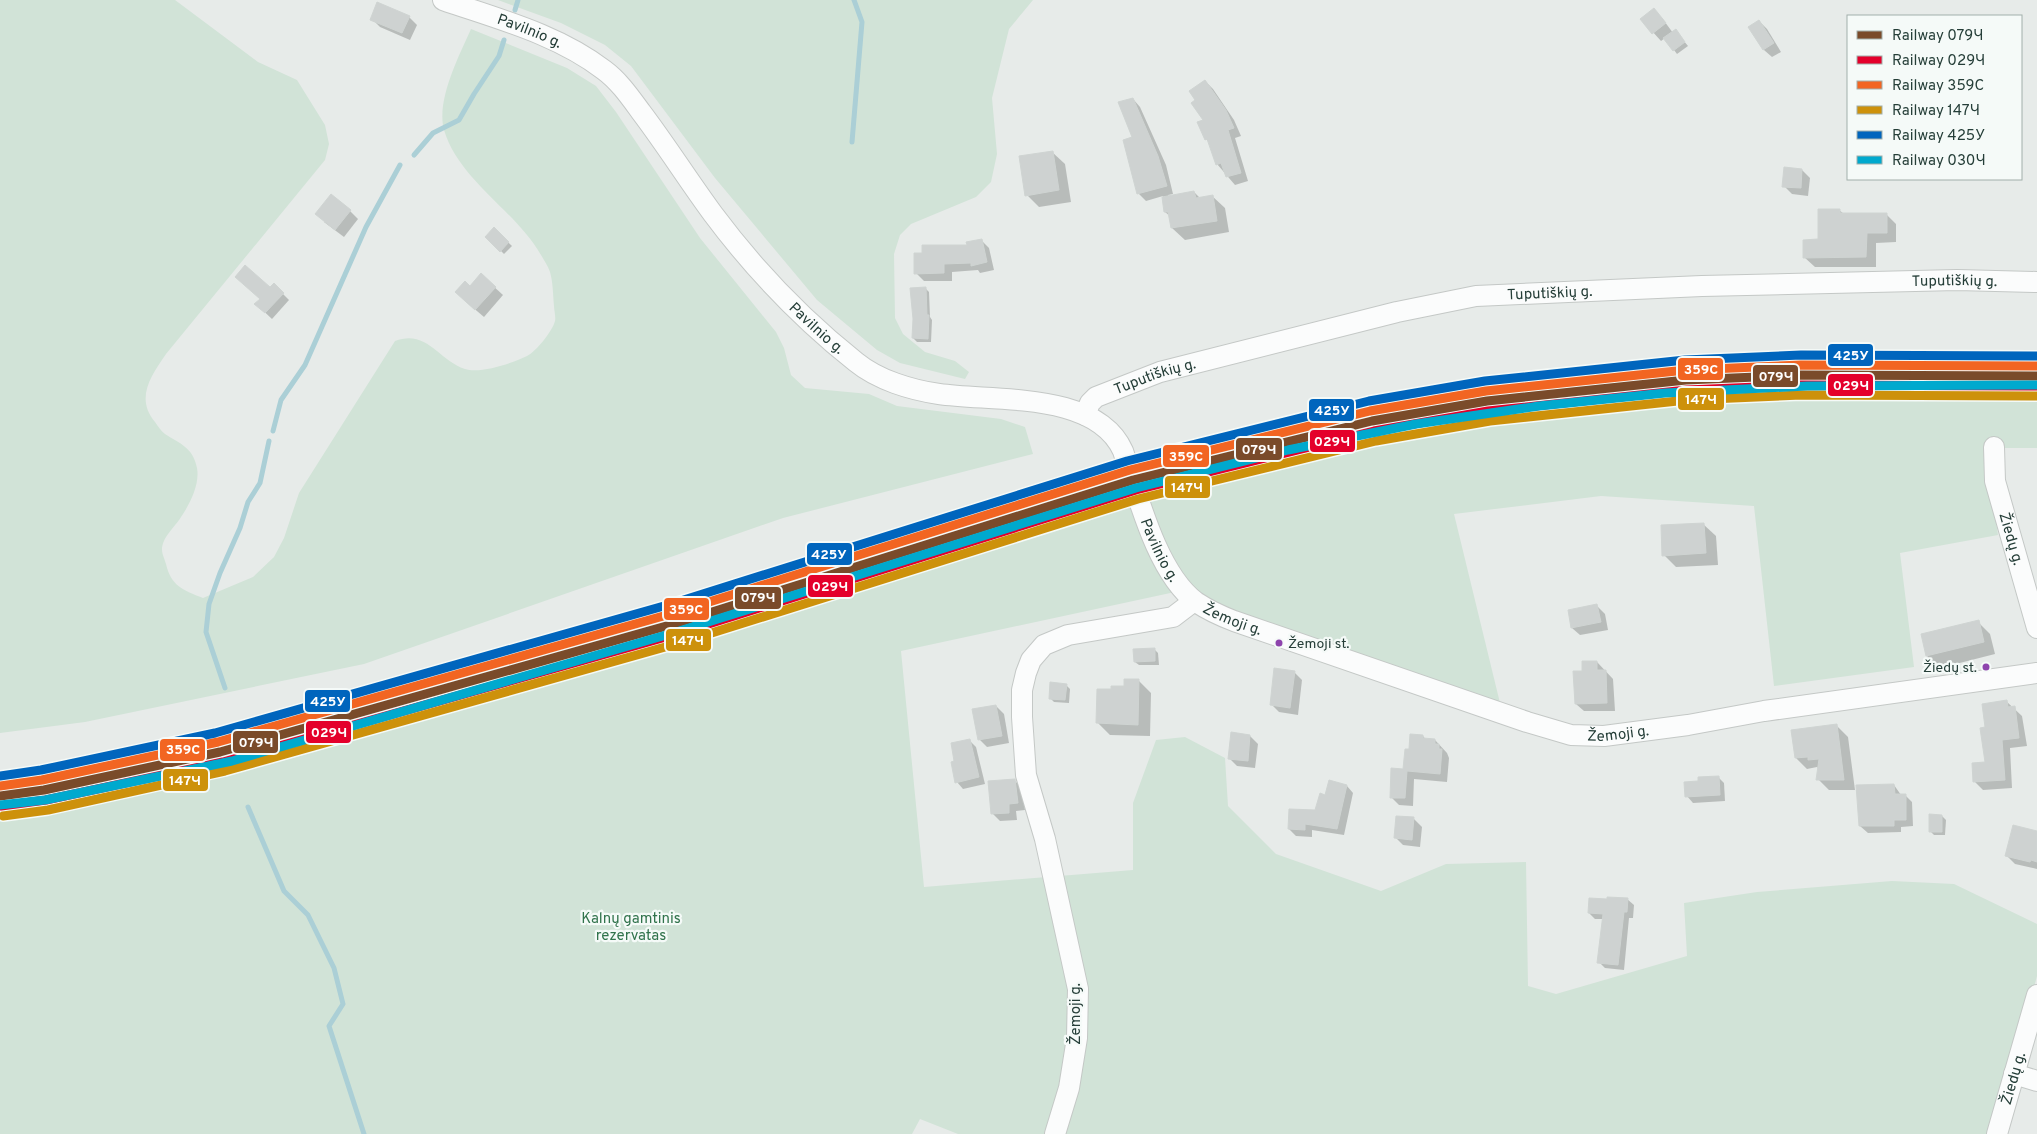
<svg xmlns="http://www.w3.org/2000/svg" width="2037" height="1134" font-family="Overpass,sans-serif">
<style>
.green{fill:#d1e3d7}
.shadow{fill:#0003}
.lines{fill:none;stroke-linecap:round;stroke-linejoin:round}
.stream{stroke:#abcfd6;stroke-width:5}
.building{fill:#ced2d1;stroke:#cfd4d2}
.minor-casing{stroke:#c4c8c6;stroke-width:22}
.minor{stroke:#fbfcfc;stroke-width:20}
.rail-1-casing{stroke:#f5faf8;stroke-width:12}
.rail-2-casing{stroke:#f5faf8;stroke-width:12}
.rail-3-casing{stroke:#f5faf8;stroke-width:12}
.rail-4-casing{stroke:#f5faf8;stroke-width:12}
.rail-5-casing{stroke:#f5faf8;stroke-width:12}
.rail-6-casing{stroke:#f5faf8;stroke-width:12}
.rail-1{stroke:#7a4b2a;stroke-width:9}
.rail-2{stroke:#e4002b;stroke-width:9}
.rail-3{stroke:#f26522;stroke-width:9}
.rail-4{stroke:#cd910b;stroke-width:9}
.rail-5{stroke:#0065bd;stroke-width:9}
.rail-6{stroke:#00a9ce;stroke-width:9}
.bus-dot{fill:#8e44ad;stroke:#f5faf8;stroke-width:2}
.labels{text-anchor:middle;stroke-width:4.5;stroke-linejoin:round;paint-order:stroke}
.bus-label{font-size:14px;fill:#253e38;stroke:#f5faf8;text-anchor:start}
.street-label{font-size:15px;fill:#253e38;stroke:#f5faf8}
.park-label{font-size:15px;fill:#31734c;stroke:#f5faf8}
.line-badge{stroke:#f5faf8;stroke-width:2}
.badge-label{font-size:14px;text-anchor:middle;font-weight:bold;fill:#fff}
</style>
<rect width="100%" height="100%" fill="#e7ebe9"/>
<!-- green -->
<g class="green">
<path d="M0,0H175L258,62L297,80L325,125L329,144L325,160L166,354C151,376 135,398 155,422C158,426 161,431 165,434C180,444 193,447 197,468C200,484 190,504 181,517C175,527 162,537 162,550C162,554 165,560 166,564C171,586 183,590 203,598L253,577L274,557L284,538L299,493L395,341C427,329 438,360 465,369C480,374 513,363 527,356C536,352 553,330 555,321C556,317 554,310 554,306C553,295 553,282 550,272C548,266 544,260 541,255C515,210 459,180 444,130C436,100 459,56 471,29L567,68L596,86L616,112L700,238L776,332L784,348L791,375L805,388L869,394L897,406L1001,419L1025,427L1033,454L783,518L364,664L85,722L0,733Z"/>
<path d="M498,0H1033L1009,29L992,98L997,154L991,182L976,197L911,224L900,235L894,254L895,318L903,334L925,352L955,361L969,372L965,379L900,363L877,350L817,300L715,178L631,66L605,45L561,23Z"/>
<path d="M1933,392L2037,393V448H1985L1998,535L1900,553L1914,667L1774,686L1754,506L1601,496L1454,514L1500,703L1234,610C1226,606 1216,603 1208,599C1172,576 1160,529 1146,492L1449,429L1558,412L1685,403Z"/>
<path d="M1130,498L1175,592L901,651L924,887L1133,870V803L1156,740L1185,737L1225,758L1228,806L1276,854L1381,891L1446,864L1526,862L1528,986L1556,994L1687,956L1684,903L1757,892L1892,881L1954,884L2037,924V976L2013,1067L1991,1134H958L920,1119L912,1134H0V816C74,804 148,793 221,776C332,751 440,710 549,678C743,619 937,559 1130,498Z"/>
</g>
<!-- shadow -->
<g class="shadow">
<path d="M409,17L417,25L410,40L380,27L372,19Z"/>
<path d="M1662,18L1673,33L1679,35L1688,46L1677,54L1665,38L1661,41L1642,20Z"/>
<path d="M1759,21L1767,29L1781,52L1772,57L1764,50L1750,27Z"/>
<path d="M1205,81L1213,89L1234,120L1241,136L1235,138L1248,181L1235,185L1217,164L1210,143L1206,139L1205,120L1197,100Z"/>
<path d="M1133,99L1140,107L1166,165L1173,194L1168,195L1169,197L1194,192L1200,198L1212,196L1225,208L1229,232L1185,240L1172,228L1171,217L1165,212L1163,196L1146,201L1138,193Z"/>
<path d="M1052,152L1065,164L1071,202L1039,207L1027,195Z"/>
<path d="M1802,170L1810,178L1808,196L1792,194L1784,186Z"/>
<path d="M1839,210L1844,214H1886L1896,224V242L1876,243V267H1815L1804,257L1820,240Z"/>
<path d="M350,211L358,219L344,237L324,222Z"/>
<path d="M494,229L512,246L504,254L487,237Z"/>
<path d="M981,240L989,248L994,270L980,273L978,270L952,272V281H924L916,273Z"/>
<path d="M481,275L503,295L484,317L464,300L470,287Z"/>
<path d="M274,285L289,300L272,319L256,304Z"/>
<path d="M925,288L929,292L930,317L932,320L931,342H917L913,338Z"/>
<path d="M1703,524L1716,536L1718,565L1676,567L1664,555Z"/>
<path d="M1597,606L1605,614L1608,630L1580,635L1572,628Z"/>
<path d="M1978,622L1990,634L1995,654L1940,668L1927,656Z"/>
<path d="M1154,649L1158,653L1159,665H1139L1135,662Z"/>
<path d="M1597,662L1613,679L1615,711H1584L1576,704L1584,672Z"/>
<path d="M1294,672L1302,680L1298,715L1279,712L1271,704Z"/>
<path d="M1139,681L1151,693L1150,736L1110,735L1098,723L1112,690L1125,688Z"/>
<path d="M1066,685L1070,689L1069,703L1054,702L1050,698Z"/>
<path d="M2007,702L2022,716L2027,746L2010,748L2012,788L1983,790L1975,782L1987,763Z"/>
<path d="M996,706L1004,714L1009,743L987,747L979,739Z"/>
<path d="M1837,726L1848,737L1855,790H1829L1818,779L1819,769L1817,767L1807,769L1796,758Z"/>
<path d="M1250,736L1258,744L1255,768L1237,766L1229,758Z"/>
<path d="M1423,736L1426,740H1435L1447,753L1449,758L1447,782L1414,779L1413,806L1399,805L1391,797L1404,770L1410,751Z"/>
<path d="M969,740L976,747L985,784L963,789L957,782L956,762Z"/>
<path d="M1718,777L1724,783L1725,801L1693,803L1687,796Z"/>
<path d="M1014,780L1022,788L1025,810L1016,811L1017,820L1000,821L992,813Z"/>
<path d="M1894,785L1901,795H1905L1912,802L1913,826L1901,827V832L1868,833L1860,826Z"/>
<path d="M1347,786L1353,793L1344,835L1312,830V837L1296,836L1289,829L1316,811Z"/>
<path d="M1942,816L1946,820L1945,835H1934L1930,831Z"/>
<path d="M1414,819L1422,827L1420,847L1403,845L1395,837Z"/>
<path d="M2037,832V869L2015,864L2007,856Z"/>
<path d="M1627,899L1634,905L1633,918H1629L1624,970L1605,968L1599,962L1603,919H1595L1589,913Z"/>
</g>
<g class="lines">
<!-- stream -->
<g class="stream">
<path d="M515,10L518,0"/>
<path d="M852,142L862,22L854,0"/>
<path d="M414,155L433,133L459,120L474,94L499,56L504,40"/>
<path d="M273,431L281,400L305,365L366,227L400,165"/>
<path d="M225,688L206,632L209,604L220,573L240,528L248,502L260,483L269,441"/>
<path d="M248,807L284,891L308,915L334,968L343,1004L329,1026L364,1134"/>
</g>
</g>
<!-- building -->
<g class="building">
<path d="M377,2L410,16L402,33L370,20Z"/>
<path d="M1654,8L1666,23L1652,34L1640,19Z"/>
<path d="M1759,20L1774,43L1763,50L1748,27Z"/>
<path d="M1676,29L1685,42L1673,51L1663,38Z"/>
<path d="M1205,80L1226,110L1234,128L1228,130L1241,173L1226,177L1221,163L1216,165L1207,139L1205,140L1197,122L1203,120L1191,103L1195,100L1189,91Z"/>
<path d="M1133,98L1158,156L1167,186L1137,194L1123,140L1132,137L1118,102Z"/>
<path d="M1053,151L1059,190L1025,196L1019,156Z"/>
<path d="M1784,167L1802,169L1801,188L1782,187Z"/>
<path d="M1194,191L1196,198L1213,195L1217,221L1171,228L1168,212H1164L1162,197Z"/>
<path d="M331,194L351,210L335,230L315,214Z"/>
<path d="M1818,209H1840V213H1887V233H1867L1866,257L1803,258V240L1818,239Z"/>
<path d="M494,227L509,242L500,252L485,237Z"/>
<path d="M982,239L987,262L971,266V263L944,264V273L914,274V253H922V245H967L966,242Z"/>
<path d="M245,265L270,287L274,283L284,293L265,313L254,304L260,299L235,277Z"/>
<path d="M481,273L496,287L475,310L455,292L465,281L470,286Z"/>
<path d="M926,287L927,315H929L928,339L912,338L913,319L910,288Z"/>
<path d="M1704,523L1706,553L1662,556L1661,525Z"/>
<path d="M1597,604L1601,622L1571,628L1568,610Z"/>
<path d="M1979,620L1984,642L1926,656L1921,634Z"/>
<path d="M1155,648V661L1134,662L1133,649Z"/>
<path d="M1582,661H1597V670H1606L1607,703L1575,704L1573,671H1582Z"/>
<path d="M1274,668L1295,671L1290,708L1270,705Z"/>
<path d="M1124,679H1139L1138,725L1096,723L1097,689H1111V686H1124Z"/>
<path d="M1050,682L1067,684L1065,700L1049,699Z"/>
<path d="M2007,700L2008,707L2015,706L2019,738L2002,740L2005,780L1973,782L1972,763L1985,762L1980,728L1985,727L1982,704Z"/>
<path d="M996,705L1002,736L978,740L972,709Z"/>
<path d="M1837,724L1844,780H1816L1819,759L1808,760V757L1795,758L1791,730Z"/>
<path d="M1231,732L1250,735L1248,761L1228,759Z"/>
<path d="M1410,734L1423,735V738L1435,739V744H1439V749H1442L1440,774L1407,771L1405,798H1390L1391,768L1403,769L1405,749H1409Z"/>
<path d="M970,739L979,777L955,783L951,762L954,761L951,743Z"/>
<path d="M1719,776L1720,795L1685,797L1684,782L1698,781V777Z"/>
<path d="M1015,779L1018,803L1009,804V813L991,814L988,781Z"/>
<path d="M1329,780L1347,785L1337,829L1305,824V830L1288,829L1289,809L1315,810L1320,793L1325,795Z"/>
<path d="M1894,784L1895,794H1906V820H1894V826H1859L1856,785Z"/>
<path d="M1929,814L1942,815V832H1929Z"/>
<path d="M1396,816L1414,817L1412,840L1394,838Z"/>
<path d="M2013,825L2037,831V862L2031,860L2030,862L2005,856Z"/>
<path d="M1607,897L1628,898L1627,912H1624L1618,965L1597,963L1603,914L1588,913L1589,898L1607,899Z"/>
</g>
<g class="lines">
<defs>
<g id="minor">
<path id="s1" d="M443,0C498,19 557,34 604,70C619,81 630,97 641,112C666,145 688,180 713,214C754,269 802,319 856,362C878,380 911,390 939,394C995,402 1096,391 1123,451C1138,496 1157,573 1196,602C1208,610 1221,616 1234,621L1527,722L1571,735L1604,736L1688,725L1764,711L2037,673"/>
<path id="s2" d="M1085,415L1090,403L1096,397L1160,372L1397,312L1476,296L1702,286L1957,280L2037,282"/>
<path id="s3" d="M1994,447L1995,481L2037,628"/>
<path d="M2014,1074L2037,1081"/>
<path d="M1055,1134L1069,1088L1077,1038L1078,989L1045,839L1026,775L1022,717V690L1026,673L1031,660L1044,645L1068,635L1173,617L1194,601"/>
<path id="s4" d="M1997,1134L2037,995"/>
</g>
</defs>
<!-- minor casing -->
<use href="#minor" class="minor-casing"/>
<!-- minor -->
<use href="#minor" class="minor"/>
<defs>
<path id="rail-1" d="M0,796L44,790L220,752L677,623L1133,480L1372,421L1487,401L1686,380L1801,375L2037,376"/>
<path id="rail-2" d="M1,806L46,800L223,762L680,633L1136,490L1374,431L1488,411L1687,390L1801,385L2037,386"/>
<path id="rail-3" d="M0,786L42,780L218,742L674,613L1130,470L1370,411L1486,391L1686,370L1801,365L2037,366"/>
<path id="rail-4" d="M3,816L48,810L225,771L683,642L1138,499L1376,441L1490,421L1687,400L1801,395L2037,396"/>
<path id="rail-5" d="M0,776L41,770L215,733L671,604L1127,461L1369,401L1485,381L1685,360L1801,355L2037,356"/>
<path id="rail-6" d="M0,805L45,800L232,761L673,633L1136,488L1288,450L1416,424L1539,406L1665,393L1807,386L2037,385"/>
</defs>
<!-- rail-1 casing -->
<use href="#rail-1" class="rail-1-casing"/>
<!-- rail-2 casing -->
<use href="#rail-2" class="rail-2-casing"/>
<!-- rail-3 casing -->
<use href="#rail-3" class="rail-3-casing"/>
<!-- rail-4 casing -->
<use href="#rail-4" class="rail-4-casing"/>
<!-- rail-5 casing -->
<use href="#rail-5" class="rail-5-casing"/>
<!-- rail-6 casing -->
<use href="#rail-6" class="rail-6-casing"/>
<!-- rail-1 -->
<use href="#rail-1" class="rail-1"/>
<!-- rail-2 -->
<use href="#rail-2" class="rail-2"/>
<!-- rail-3 -->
<use href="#rail-3" class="rail-3"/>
<!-- rail-4 -->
<use href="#rail-4" class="rail-4"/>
<!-- rail-5 -->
<use href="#rail-5" class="rail-5"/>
<!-- rail-6 -->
<use href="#rail-6" class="rail-6"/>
</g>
<!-- markers -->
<g class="bus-dot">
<circle cx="1279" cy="643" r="4.5"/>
<circle cx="1986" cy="667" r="4.5"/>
</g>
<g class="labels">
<!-- bus labels -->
<g class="bus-label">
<text x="1288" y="648">Žemoji st.</text>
<text x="1977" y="672" text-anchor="end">Žiedų st.</text>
</g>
<!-- street labels -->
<g class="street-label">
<text dy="5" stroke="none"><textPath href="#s1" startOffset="92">Pavilnio g.</textPath></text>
<text dy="5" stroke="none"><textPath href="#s2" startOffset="894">Tuputiškių g.</textPath></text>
<text dy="5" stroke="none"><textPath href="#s2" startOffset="489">Tuputiškių g.</textPath></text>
<text dy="5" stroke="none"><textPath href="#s1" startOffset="512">Pavilnio g.</textPath></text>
<text dy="5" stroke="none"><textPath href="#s2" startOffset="84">Tuputiškių g.</textPath></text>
<text dy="5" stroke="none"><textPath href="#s3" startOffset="94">Žiedų g.</textPath></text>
<text dy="5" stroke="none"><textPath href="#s1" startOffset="961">Pavilnio g.</textPath></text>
<text dy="5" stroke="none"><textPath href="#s1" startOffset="1066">Žemoji g.</textPath></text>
<text dy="5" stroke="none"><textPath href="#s1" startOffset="1471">Žemoji g.</textPath></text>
<text transform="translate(1075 1014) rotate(-90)" y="5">Žemoji g.</text>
<text dy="5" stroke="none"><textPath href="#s4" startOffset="58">Žiedų g.</textPath></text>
</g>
<!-- park labels -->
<g class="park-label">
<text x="631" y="923">Kalnų gamtinis<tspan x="631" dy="17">rezervatas</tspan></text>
</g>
</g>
<g class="line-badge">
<rect x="1827" y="343" width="47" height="24" rx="5" fill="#0065bd"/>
<rect x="1677" y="357" width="47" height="24" rx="5" fill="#f26522"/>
<rect x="1752" y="364" width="47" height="24" rx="5" fill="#7a4b2a"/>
<rect x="1827" y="373" width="47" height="24" rx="5" fill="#e4002b"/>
<rect x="1677" y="387" width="48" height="24" rx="5" fill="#cd910b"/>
<rect x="1308" y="398" width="47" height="24" rx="5" fill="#0065bd"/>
<rect x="1309" y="429" width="47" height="24" rx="5" fill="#e4002b"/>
<rect x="1235" y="437" width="48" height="24" rx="5" fill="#7a4b2a"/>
<rect x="1162" y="444" width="48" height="24" rx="5" fill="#f26522"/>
<rect x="1164" y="475" width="47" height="24" rx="5" fill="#cd910b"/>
<rect x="806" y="542" width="47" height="24" rx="5" fill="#0065bd"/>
<rect x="807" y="574" width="47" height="24" rx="5" fill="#e4002b"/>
<rect x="734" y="586" width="48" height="24" rx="5" fill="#7a4b2a"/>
<rect x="663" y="597" width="47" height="24" rx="5" fill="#f26522"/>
<rect x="665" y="628" width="47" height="24" rx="5" fill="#cd910b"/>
<rect x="304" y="689" width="47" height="24" rx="5" fill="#0065bd"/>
<rect x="305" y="720" width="47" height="24" rx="5" fill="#e4002b"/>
<rect x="232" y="730" width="47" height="24" rx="5" fill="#7a4b2a"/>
<rect x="159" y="738" width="47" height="24" rx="5" fill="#f26522"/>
<rect x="162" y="768" width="47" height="24" rx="5" fill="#cd910b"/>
</g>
<g class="badge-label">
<text x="1851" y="360">425У</text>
<text x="1701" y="374">359С</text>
<text x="1776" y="381">079Ч</text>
<text x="1851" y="390">029Ч</text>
<text x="1701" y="404">147Ч</text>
<text x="1332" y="415">425У</text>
<text x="1332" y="446">029Ч</text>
<text x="1259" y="454">079Ч</text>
<text x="1186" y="461">359С</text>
<text x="1187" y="492">147Ч</text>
<text x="829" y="559">425У</text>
<text x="830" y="591">029Ч</text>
<text x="758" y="602">079Ч</text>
<text x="686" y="614">359С</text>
<text x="688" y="645">147Ч</text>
<text x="328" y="706">425У</text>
<text x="329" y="737">029Ч</text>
<text x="256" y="747">079Ч</text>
<text x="183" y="754">359С</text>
<text x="185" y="785">147Ч</text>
</g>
<!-- legend -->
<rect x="1847" y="15" width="175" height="165" fill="#f5faf8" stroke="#a2afab"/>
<rect x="1857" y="31" width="25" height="8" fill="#7a4b2a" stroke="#a2afab"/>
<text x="1892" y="40" font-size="15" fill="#253e38">Railway 079Ч</text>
<rect x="1857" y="56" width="25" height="8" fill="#e4002b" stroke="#a2afab"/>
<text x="1892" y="65" font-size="15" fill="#253e38">Railway 029Ч</text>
<rect x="1857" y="81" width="25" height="8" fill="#f26522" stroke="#a2afab"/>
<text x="1892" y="90" font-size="15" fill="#253e38">Railway 359С</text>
<rect x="1857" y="106" width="25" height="8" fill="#cd910b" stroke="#a2afab"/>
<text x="1892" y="115" font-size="15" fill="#253e38">Railway 147Ч</text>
<rect x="1857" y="131" width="25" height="8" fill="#0065bd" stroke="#a2afab"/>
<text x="1892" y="140" font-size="15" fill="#253e38">Railway 425У</text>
<rect x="1857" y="156" width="25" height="8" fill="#00a9ce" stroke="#a2afab"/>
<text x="1892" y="165" font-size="15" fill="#253e38">Railway 030Ч</text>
</svg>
